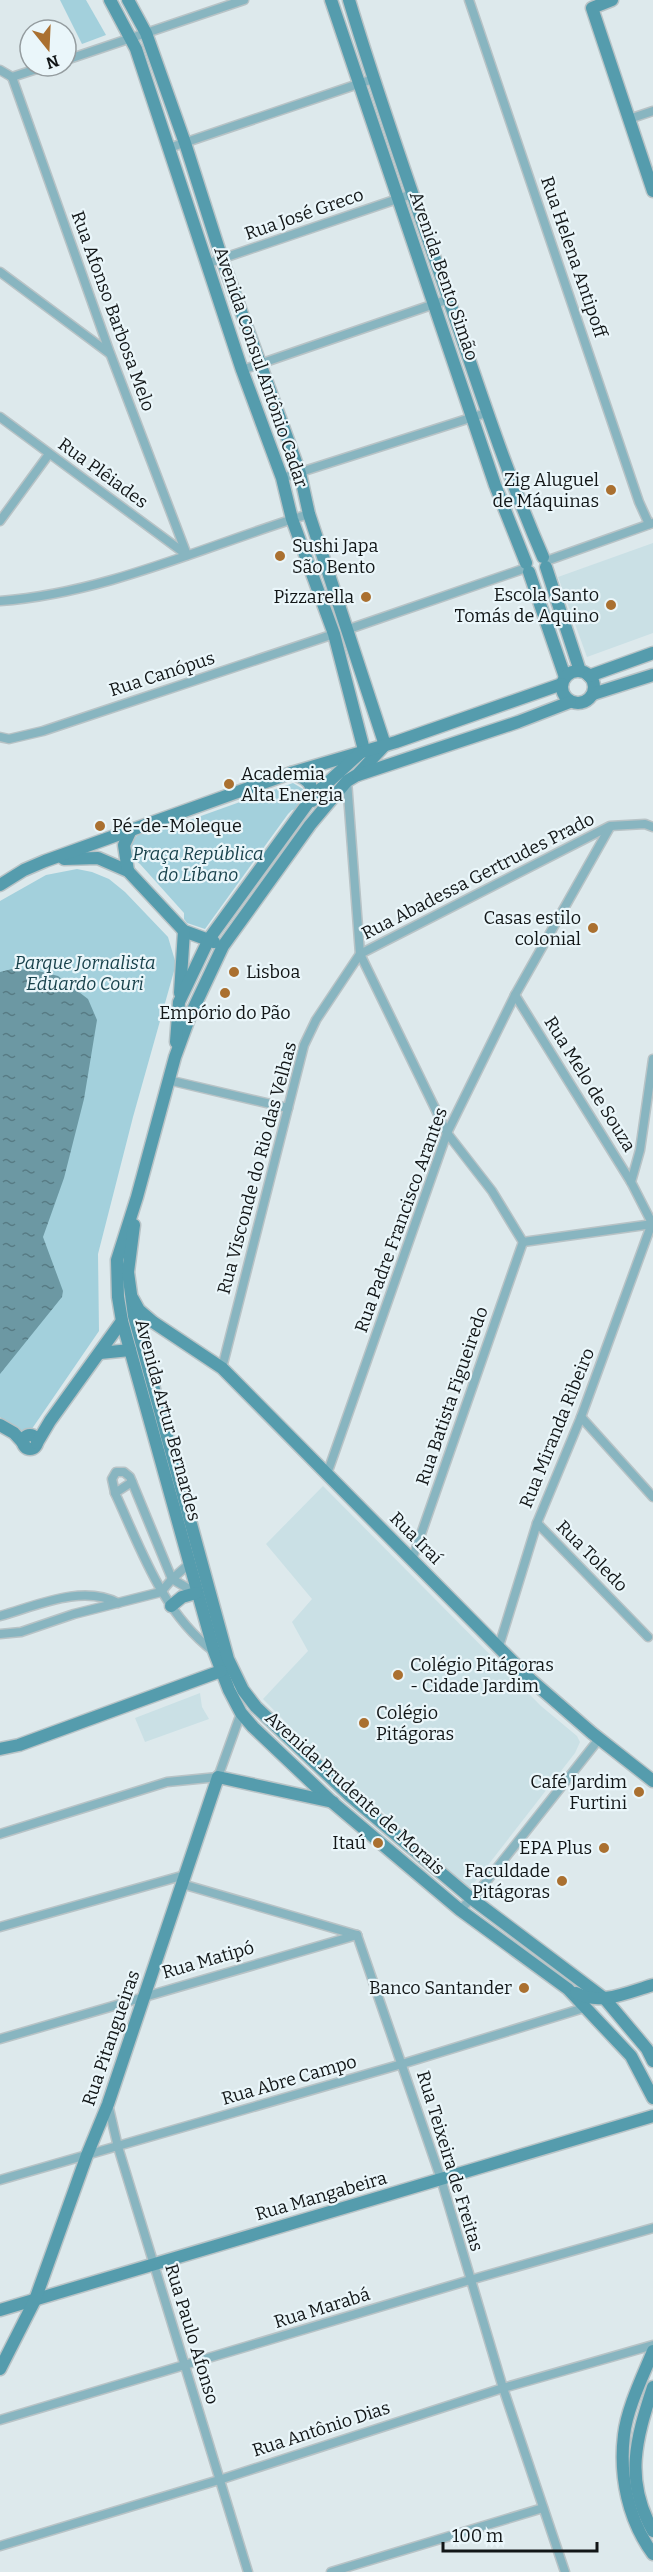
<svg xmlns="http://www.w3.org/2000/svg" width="653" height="2572" font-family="Bitter,serif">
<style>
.built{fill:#cae0e5}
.park{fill:#a3d0dc}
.water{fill:url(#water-ripples)}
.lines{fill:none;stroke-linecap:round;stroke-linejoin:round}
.street-casing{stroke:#b8c3c6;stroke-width:11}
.secondary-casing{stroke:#b8c3c6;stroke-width:15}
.street{stroke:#88b5c0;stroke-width:8}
.secondary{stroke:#559cad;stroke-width:12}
.poi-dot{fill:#aa7030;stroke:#eaf6fa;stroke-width:2}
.labels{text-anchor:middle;stroke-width:4.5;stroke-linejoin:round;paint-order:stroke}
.street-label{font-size:18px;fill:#121617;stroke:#eaf6fa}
.poi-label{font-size:18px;fill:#121617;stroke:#eaf6fa;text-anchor:end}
.park-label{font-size:18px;font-style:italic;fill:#19424c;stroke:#eaf6fa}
</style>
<defs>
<pattern id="water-ripples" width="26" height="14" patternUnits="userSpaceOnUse" patternTransform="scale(1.5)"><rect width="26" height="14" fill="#6c98a3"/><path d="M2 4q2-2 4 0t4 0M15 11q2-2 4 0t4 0" fill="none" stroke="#577b84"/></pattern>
</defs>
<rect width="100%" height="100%" fill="#dde9ec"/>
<!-- built -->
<g class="built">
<path d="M653,543V633L587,657L558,577Z"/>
<path d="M323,1486L541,1706L577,1736L580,1742L575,1753L471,1887L467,1886L314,1751L263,1699L308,1651L292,1622L312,1599L266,1544Z"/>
<path d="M200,1693L202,1707L209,1719L145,1742L135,1718Z"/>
</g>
<!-- park -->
<g class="park">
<path d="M60,0H86L106,35L82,44Z"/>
<path d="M293,783L303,789L304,798L297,809L292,810L288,814L205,929L187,923L184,919V913L140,864L131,857V843L141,831L148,835Z"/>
<path d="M77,869L92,872L109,879L125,892L168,937L176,964L133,1117L98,1254L99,1331L27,1436L24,1431L11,1430L0,1417V901L46,875Z"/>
</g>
<!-- water -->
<path class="water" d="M12,969L34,970L58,976L88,999L97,1020L84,1099L64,1178L43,1237L63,1291L62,1297L0,1374V972Z"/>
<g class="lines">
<defs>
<g id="street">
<path d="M469,0L639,502L649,524"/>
<path d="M66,60L244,0"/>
<path d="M0,70L12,77"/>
<path d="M12,77L110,353L187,555"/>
<path d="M12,77L46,66"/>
<path d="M629,119L653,111"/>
<path d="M169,148L373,79"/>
<path d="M206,264L412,194"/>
<path d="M0,272L109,353"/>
<path d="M242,370L449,299"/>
<path d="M0,417L187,555"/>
<path d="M282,478L486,413"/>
<path d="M0,521L49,454"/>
<path d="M546,561L653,523"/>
<path d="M0,601C107,593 207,545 309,514"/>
<path d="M349,629L526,568"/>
<path d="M0,737L9,739L43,731L334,634"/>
<path d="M347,781L360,954L447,1133L492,1191L523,1242"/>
<path d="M168,1080L288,1108"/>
<path d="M631,1182L640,1150L653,1059"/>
<path d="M523,1242L653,1224"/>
<path d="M222,1368L304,1045L316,1020L360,954L610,826L645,824L653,827"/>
<path d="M581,1417L653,1497"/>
<path d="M327,1474L447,1133L515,995L610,827"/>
<path d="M115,1493L132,1482"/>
<path d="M537,1523L648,1637"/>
<path d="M412,1560L523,1242"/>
<path d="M196,1593L172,1579L130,1477L124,1472H116L112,1479L115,1493C141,1549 162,1612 213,1651"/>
<path d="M0,1616C36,1606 82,1584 118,1603"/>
<path d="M0,1634L21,1632L74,1614L161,1592L172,1579L189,1564"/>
<path d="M499,1646L537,1523L581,1417L652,1223L631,1182L515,995"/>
<path d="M0,1834L167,1782L218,1777L241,1713"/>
<path d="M182,1884L357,1935"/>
<path d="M460,1910L478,1892L599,1739"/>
<path d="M0,1927L185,1875"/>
<path d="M357,1935L441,2179L503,2388L565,2572"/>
<path d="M0,2039L357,1935"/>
<path d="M108,2104L118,2147L248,2572"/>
<path d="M0,2180L402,2064L587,2007"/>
<path d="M0,2420L470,2280L653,2228"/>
<path d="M0,2546L219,2480L503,2388L653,2345"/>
<path d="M331,2572L543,2508"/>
</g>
<g id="secondary">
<path d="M110,0L136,49L242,370L282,478L292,519L334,634L364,750"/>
<path d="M128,0L146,33L185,143L222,259L300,473L309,514L385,745"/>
<path d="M331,0L495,485L526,563"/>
<path d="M349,0C379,100 414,198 448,297C478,385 506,472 543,557"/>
<path d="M612,0L592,8L653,191"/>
<path d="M546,567L580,671"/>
<path d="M529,572L565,677"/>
<circle cx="578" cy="687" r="16"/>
<path d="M589,676L653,653"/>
<path d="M593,694L653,675"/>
<path d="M385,745L357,775L347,781L310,825L223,946L190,1016L175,1057L137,1197L117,1260L118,1297L122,1321L214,1651L229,1690L241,1713L253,1727L332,1802L460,1910L568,1989L631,2056L653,2098"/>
<path d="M291,773C307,778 314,783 312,801"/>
<path d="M358,775L518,722L570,702"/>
<path d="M64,859L98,858L128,871L184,931L214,942"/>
<path d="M128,871L124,845L131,830"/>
<path d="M0,885L24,870L45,861L106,839L291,773L396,742L562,684"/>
<path d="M180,993L184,931"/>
<path d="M176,1042L179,1002L209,939L313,796L359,754"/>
<path d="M134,1225L128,1272L134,1316L228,1659L243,1690L256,1707L350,1796L472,1899L605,1999L647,2049L653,2061"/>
<path d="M133,1299L139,1310L153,1322L222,1368L531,1680L592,1733L653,1781"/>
<path d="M100,1353L130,1350"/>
<path d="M0,1425L14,1433L24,1444"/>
<circle cx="30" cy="1442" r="7"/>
<path d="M37,1443L50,1421L122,1321"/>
<path d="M171,1606L182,1597L196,1593"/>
<path d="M0,1749L19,1745L221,1671"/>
<path d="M576,1993C601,2006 628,1992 653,1985"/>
<path d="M0,2310L653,2116"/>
<path d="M653,2351C643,2376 627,2408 624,2435C619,2476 628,2520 653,2554"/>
<path d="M0,2369L35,2300L87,2155L108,2104L218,1777L333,1802"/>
<path d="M653,2387C636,2439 624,2480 653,2531"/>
</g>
</defs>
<!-- street casing -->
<use href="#street" class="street-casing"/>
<!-- secondary casing -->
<use href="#secondary" class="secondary-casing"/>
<!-- street -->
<use href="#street" class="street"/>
<!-- secondary -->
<use href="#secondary" class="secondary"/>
</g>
<!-- markers -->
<g class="poi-dot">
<circle cx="611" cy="490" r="6"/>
<circle cx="280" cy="556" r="6"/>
<circle cx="366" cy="597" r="6"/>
<circle cx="611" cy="605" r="6"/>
<circle cx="229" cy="784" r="6"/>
<circle cx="100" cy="826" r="6"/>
<circle cx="593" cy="928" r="6"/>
<circle cx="234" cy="972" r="6"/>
<circle cx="225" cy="993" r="6"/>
<circle cx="398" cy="1675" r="6"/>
<circle cx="364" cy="1723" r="6"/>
<circle cx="639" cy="1792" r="6"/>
<circle cx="378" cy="1843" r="6"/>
<circle cx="604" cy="1848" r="6"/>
<circle cx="562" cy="1881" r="6"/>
<circle cx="524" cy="1988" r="6"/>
</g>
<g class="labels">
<!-- street labels -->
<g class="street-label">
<text transform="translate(304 214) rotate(-19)" y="6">Rua José Greco</text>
<text transform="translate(574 257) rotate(71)" y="6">Rua Helena Antipoff</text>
<text transform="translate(444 276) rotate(71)" y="6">Avenida Bento Simão</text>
<text transform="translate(113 311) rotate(70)" y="6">Rua Afonso Barbosa Melo</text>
<text transform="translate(261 367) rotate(71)" y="6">Avenida Consul Antônio Cadar</text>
<text transform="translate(103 473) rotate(36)" y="6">Rua Plêiades</text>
<text transform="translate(162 674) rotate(-18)" y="6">Rua Canópus</text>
<text transform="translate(478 876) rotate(-27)" y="6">Rua Abadessa Gertrudes Prado</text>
<text transform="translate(590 1084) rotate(58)" y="6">Rua Melo de Souza</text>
<text transform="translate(257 1168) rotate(-75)" y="6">Rua Visconde do Rio das Velhas</text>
<text transform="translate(401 1220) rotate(-70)" y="6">Rua Padre Francisco Arantes</text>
<text transform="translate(452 1396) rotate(-71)" y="6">Rua Batista Figueiredo</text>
<text transform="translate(168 1420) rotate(75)" y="6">Avenida Artur Bernardes</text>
<text transform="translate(557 1428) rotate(-68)" y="6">Rua Miranda Ribeiro</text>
<text transform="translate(416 1538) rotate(45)" y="6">Rua Iraí</text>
<text transform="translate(592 1556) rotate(45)" y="6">Rua Toledo</text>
<text transform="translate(355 1793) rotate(42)" y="6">Avenida Prudente de Morais</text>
<text transform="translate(208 1960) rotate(-16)" y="6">Rua Matipó</text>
<text transform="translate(111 2038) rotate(-71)" y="6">Rua Pitangueiras</text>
<text transform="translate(289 2080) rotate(-16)" y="6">Rua Abre Campo</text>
<text transform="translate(450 2161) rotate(73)" y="6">Rua Teixeira de Freitas</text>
<text transform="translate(321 2196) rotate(-16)" y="6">Rua Mangabeira</text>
<text transform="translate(322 2308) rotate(-17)" y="6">Rua Marabá</text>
<text transform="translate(192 2334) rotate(73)" y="6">Rua Paulo Afonso</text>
<text transform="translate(321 2429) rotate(-18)" y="6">Rua Antônio Dias</text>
</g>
<!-- poi labels -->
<g class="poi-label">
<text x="599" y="486">Zig Aluguel<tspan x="599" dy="21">de Máquinas</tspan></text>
<text x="292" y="552" text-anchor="start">Sushi Japa<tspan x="292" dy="21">São Bento</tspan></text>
<text x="599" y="601">Escola Santo<tspan x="599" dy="21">Tomás de Aquino</tspan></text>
<text x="354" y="603">Pizzarella</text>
<text x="241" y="780" text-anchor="start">Academia<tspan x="241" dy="21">Alta Energia</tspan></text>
<text x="112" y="832" text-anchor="start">Pé-de-Moleque</text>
<text x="581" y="924">Casas estilo<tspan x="581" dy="21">colonial</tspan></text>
<text x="246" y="978" text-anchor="start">Lisboa</text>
<text x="225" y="1019" text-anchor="middle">Empório do Pão</text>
<text x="410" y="1671" text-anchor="start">Colégio Pitágoras<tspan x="410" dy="21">- Cidade Jardim</tspan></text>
<text x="376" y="1719" text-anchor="start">Colégio<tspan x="376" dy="21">Pitágoras</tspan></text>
<text x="627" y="1788">Café Jardim<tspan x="627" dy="21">Furtini</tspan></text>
<text x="366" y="1849">Itaú</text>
<text x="592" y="1854">EPA Plus</text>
<text x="550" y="1877">Faculdade<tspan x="550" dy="21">Pitágoras</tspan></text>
<text x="512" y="1994">Banco Santander</text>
</g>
<!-- park labels -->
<g class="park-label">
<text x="198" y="860">Praça República<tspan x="198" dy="21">do Líbano</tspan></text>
<text x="85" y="969">Parque Jornalista<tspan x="85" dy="21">Eduardo Couri</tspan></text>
</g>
</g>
<!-- north arrow -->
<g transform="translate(48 48) rotate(162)"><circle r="28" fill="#eaf6fa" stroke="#949c9f" stroke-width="1.5"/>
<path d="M0-4.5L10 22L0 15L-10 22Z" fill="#aa7030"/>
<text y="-9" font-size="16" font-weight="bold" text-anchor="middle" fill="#121617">N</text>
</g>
<!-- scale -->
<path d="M443 2542v9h154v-9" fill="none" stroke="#121617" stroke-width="3"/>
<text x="452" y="2542" font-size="18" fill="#121617" stroke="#eaf6fa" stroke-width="4.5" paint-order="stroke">100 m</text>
</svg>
